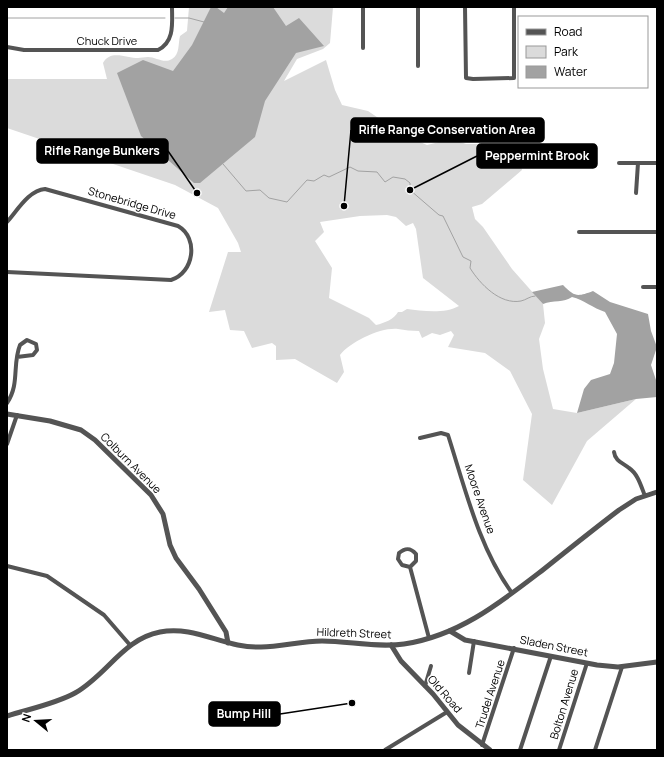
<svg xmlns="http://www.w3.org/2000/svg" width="664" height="757" font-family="Manrope,sans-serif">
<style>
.green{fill:#dbdbdb;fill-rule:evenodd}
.water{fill:#a2a2a2}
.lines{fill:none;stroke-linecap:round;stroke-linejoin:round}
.stream{stroke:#a2a2a2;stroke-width:1}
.minor{stroke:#545454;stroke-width:4}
.tertiary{stroke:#545454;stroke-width:5}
.labels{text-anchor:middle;stroke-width:3;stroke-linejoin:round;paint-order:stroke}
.street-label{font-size:11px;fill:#000;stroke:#fff}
.leader{fill:none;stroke:#000;stroke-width:1.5}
.callout-dot{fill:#000;stroke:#fff;stroke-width:1.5}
.callout{fill:#000;stroke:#000;stroke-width:1.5}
.callout-label{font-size:12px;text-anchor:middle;font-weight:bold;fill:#fff}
</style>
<rect width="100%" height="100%" fill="#fff"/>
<!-- green -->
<path class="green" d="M189,7H333L330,43L323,49L297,59L284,81L326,60L335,90L342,105L368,111L402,134L427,145L452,139L466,144H483L481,151L516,145L522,170L482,204L472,207L475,219L483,227L512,269L543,304L545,323L539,339L543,369L553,409L577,413L636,399L587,441L552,505L523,480L532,414L510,371L485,353L448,347L454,335L451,331L440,335L432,333L422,338L419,331C411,331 405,330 398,329C381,327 350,342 340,355L344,372L337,383L295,359L276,360V346L272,343L252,348L244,331L230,330L225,310L209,312L228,252H241L238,243L218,208L175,185L7,128V79H107L103,63C110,49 127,58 138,58C141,58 144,57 148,57C156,57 164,64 172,59C180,54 178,44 180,36L187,31ZM387,215L396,217L406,226L413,223L416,229L423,278L459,306C445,314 422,311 407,309L402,312H398C394,319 385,323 376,325L369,318L329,298L332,268L315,241L324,232L320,222L360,216Z"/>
<!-- water -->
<g class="water">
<path d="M211,7H216L224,13L228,7H273L286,26L299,18L324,46L296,53L265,101L255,137L200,183H194L141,136L117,73L143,60L173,71L192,45Z"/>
<path d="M563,285C575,297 577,297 593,291L610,302L648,314L651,331L657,347L651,365L657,383V397L636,399L577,413L584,389L591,380L610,374L614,363L617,334L605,312C593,308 584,300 572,297C564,303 553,300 543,304L532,292Z"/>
</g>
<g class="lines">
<!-- stream -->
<g class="stream">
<path d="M7,18H165"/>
<path d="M175,18H189L204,22"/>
<path d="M223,164L246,191L260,190L269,198L287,202L307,180L314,181L324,175L329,177L350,167L358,171L377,172L385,182L393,177L405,179L410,183V190L439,215L443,216L463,257L471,261L470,268C480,284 500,305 521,301C526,300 530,296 535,296"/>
</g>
<!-- minor -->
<g class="minor">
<path d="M363,7V48"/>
<path d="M465,7L466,78L473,79L514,78V7"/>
<path d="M7,47L24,50H158C175,42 172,22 172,7"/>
<path d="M418,66V7"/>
<path d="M619,163H657"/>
<path d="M636,193L638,163"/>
<path d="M7,222C17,211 29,190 45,189L178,226C199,238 194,273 171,280L7,272"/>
<path d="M579,232H657"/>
<path d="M643,287H657"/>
<path d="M7,403C20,384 12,365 20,345L27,340L36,344L37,350L33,355L17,357"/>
<path d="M420,438L441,433L448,435C465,488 479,548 512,593"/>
<path d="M7,444L17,415"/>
<path d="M614,452C615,461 623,463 629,468C638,474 641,486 645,496"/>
<path d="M7,566L47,576L104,615L130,645"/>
<path d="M410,567L416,561V554C410,547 405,548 399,553L398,559L402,565L410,567L429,638"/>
<path d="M469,673L474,641"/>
<path d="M425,686L431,666"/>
<path d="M482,745L514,648"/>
<path d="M385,750L447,712"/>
<path d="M520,750L551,656"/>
<path d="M559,750L587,663"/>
<path d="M595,750L622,667"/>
</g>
<!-- tertiary -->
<g class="tertiary">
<path d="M7,414L50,421L81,430L95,440L151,495L163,514L170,545L176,558L199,589L226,632L228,643"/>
<path d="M450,631L465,640L597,665L618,667L657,662"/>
<path d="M391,645L401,661L433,694L458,725L490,750"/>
<path d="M7,716C29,709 55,704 75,693C107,675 123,639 160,632C196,625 226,649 261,647C281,647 301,641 322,641C349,641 376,648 404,644C459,636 501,602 544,569C569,549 594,529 619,510L636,499L657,492"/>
</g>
</g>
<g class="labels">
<!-- street labels -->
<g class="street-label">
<text x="107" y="45">Chuck Drive</text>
<text transform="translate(132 203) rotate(16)" y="4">Stonebridge Drive</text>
<text transform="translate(131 463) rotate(45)" y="4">Colburn Avenue</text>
<text transform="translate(480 499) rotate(71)" y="4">Moore Avenue</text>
<text transform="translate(354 633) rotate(2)" y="4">Hildreth Street</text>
<text transform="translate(554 646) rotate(11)" y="4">Sladen Street</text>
<text transform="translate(445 694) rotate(49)" y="4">Old Road</text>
<text transform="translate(490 694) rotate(-72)" y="4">Trudel Avenue</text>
<text transform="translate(564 704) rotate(-73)" y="4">Bolton Avenue</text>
</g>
</g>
<!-- callouts -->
<path class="leader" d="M344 206L351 130M197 193L168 151M410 190L477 156M352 703L280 714"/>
<g class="callout-dot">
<circle cx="344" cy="206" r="4"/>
<circle cx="197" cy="193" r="4"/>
<circle cx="410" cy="190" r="4"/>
<circle cx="352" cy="703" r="4"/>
</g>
<g class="callout">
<rect x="351" y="118" width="193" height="24" rx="4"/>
<rect x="37" y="139" width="131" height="24" rx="4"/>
<rect x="477" y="144" width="120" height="24" rx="4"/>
<rect x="209" y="702" width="71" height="24" rx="4"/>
</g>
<g class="callout-label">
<text x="447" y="134">Rifle Range Conservation Area</text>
<text x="102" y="155">Rifle Range Bunkers</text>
<text x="537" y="160">Peppermint Brook</text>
<text x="244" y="718">Bump Hill</text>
</g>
<!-- border -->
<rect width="664" height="757" fill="none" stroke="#000000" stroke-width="16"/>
<!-- legend -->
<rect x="518" y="16" width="130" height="72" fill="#ffffff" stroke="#999999"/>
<rect x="526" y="29" width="20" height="6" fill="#545454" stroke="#999999"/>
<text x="554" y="36" font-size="12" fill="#000000">Road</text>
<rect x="526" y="46" width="20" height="12" fill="#dbdbdb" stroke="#999999"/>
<text x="554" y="56" font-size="12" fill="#000000">Park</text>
<rect x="526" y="66" width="20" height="12" fill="#a2a2a2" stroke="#999999"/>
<text x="554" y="76" font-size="12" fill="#000000">Water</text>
<!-- north arrow -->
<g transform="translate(36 721) rotate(288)" stroke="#ffffff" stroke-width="3" paint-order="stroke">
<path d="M0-3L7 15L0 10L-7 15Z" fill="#000000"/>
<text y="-6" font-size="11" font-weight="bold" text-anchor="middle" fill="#000000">N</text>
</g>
</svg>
